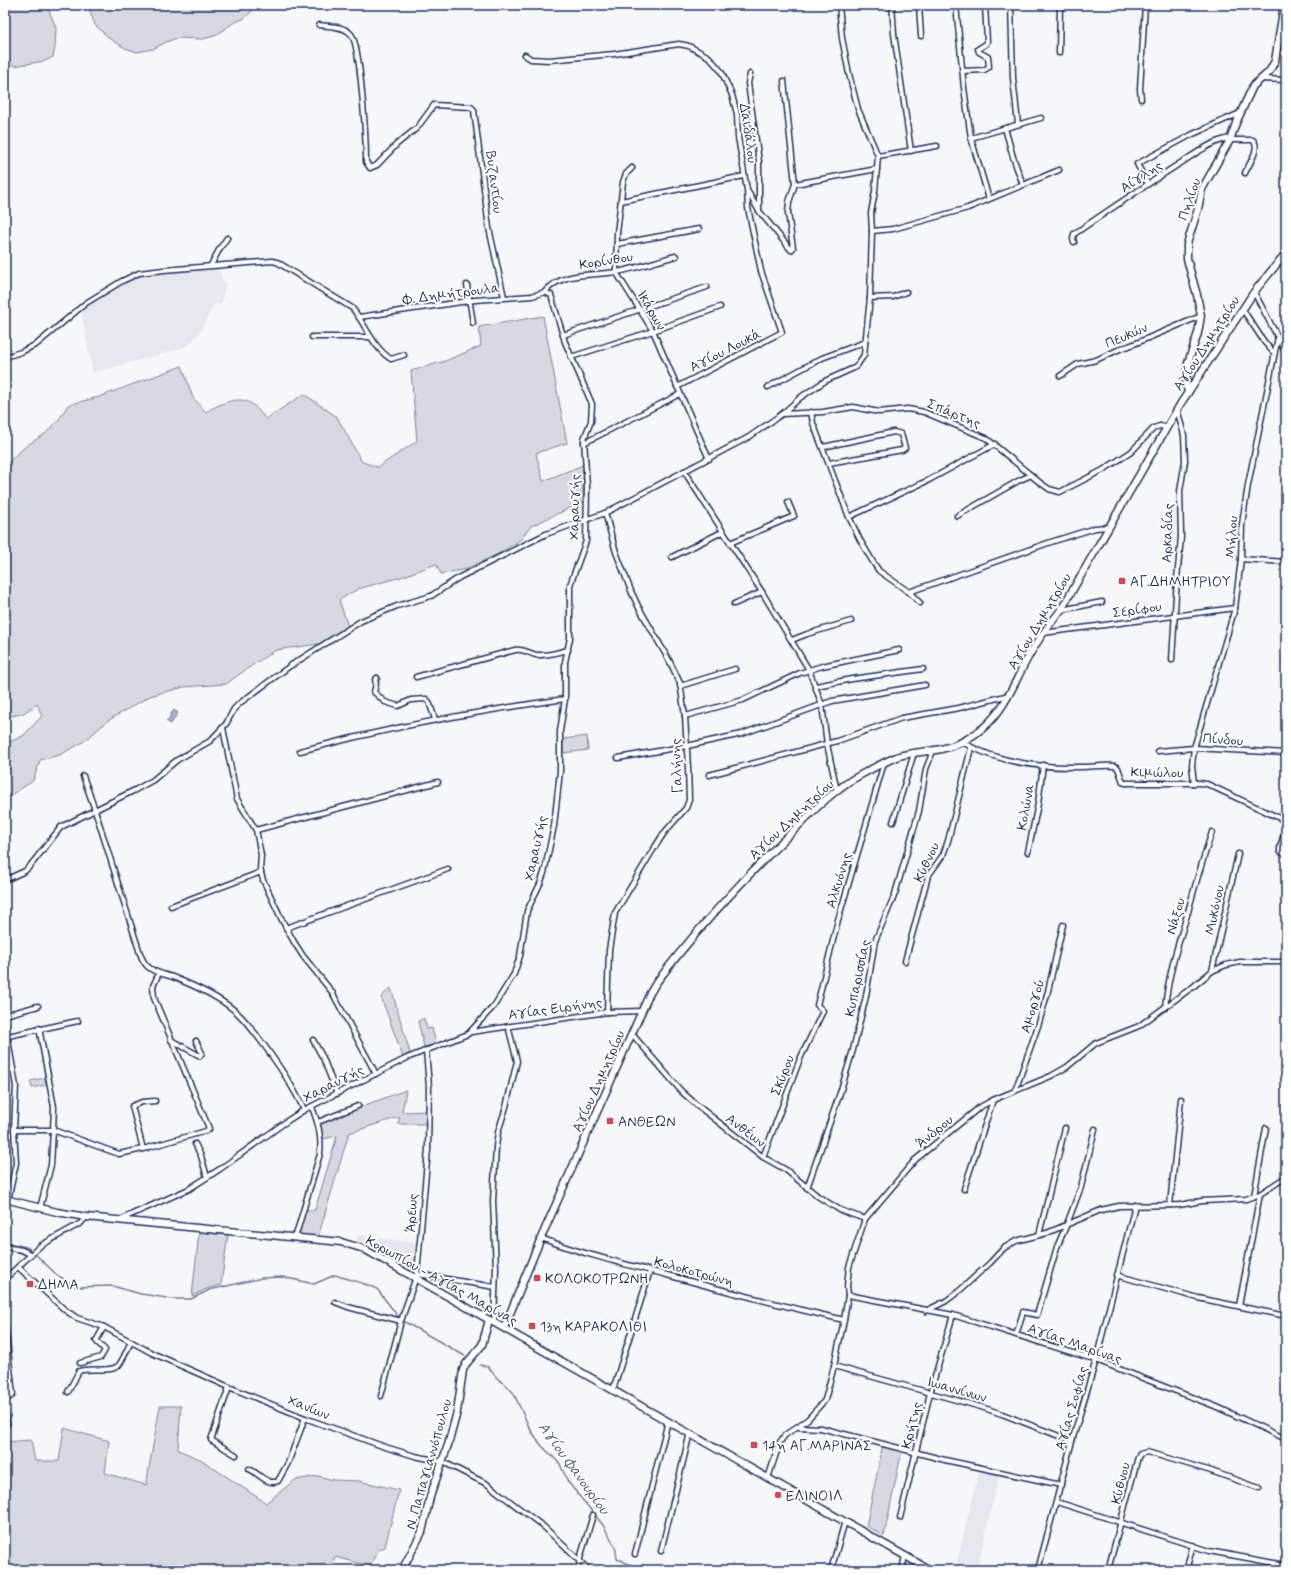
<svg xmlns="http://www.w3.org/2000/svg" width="1291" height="1575" font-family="Mynerve,sans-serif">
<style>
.built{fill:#e6e8ee}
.green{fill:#d6d9e2;stroke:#7884a0}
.water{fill:#a9b0c1;stroke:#707c99}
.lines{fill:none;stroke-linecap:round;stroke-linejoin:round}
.stream{stroke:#707c99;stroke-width:1.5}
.street-casing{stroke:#1b2f5e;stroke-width:7}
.secondary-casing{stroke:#1b2f5e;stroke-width:9}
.street{stroke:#fff;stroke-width:4}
.secondary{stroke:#fff;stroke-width:6}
.poi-dot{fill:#d1495b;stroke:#fff;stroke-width:1.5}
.labels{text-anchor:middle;stroke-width:4;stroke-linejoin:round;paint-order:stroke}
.street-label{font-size:14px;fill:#1b2f5e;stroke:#fff}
.poi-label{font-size:14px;fill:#1b2f5e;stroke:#fff;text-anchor:start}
.water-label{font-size:15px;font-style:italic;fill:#4d5c81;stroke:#fff}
</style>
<rect width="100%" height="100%" fill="#f6f7f9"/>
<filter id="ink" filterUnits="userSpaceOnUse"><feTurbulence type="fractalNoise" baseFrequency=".025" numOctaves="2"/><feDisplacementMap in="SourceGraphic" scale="8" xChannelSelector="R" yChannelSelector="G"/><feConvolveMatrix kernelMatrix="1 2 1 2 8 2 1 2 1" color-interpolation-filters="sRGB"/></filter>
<g filter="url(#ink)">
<!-- built -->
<g class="built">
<path d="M218,266L223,282H226L221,305L214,304L201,331L188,345L182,348L93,373L81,311L111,290L141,275Z"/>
<path d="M358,1235L418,1243L415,1271L413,1272L375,1249L356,1242Z"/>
<path d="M980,1467L1000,1471L977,1570H955Z"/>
</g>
<!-- green -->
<g class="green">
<path d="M5,5H47L56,28L55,47L53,57L45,61L14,66C0,51 5,24 5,5Z"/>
<path d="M105,5H259L243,19L233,23L215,36L202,39L177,38L166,42L153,49L137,52L125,48L110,39L95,25L88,6Z"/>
<path d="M543,316L567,443L536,453L543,481L583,465V502L531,526L520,540L498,554L466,569L441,574L436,564L401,577L358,589L339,600L348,626L319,644L276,650L248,668L226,684L184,687L150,696L109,720L83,742L60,755L40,760L33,781L5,799V744L23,736L42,716L37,704L22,714L5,717V465L27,445L45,434L58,421L68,405L99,397L182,366L193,398L206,412C217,405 238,395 250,403C256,406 261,414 266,419L304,394L337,417L362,462L378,467L417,441L411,371L445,361L481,346L479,327Z"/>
<path d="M1204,361L1190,385L1191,366Z"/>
<path d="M587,736L588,750L563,753V739Z"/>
<path d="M391,988L410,1053L403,1057L381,997Z"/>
<path d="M424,1018L427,1029L432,1028L436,1044L424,1047L418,1021Z"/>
<path d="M45,1078L46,1085L32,1088L30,1081Z"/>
<path d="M406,1090L402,1112L427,1111V1124H398L400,1118H396L349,1133L318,1237L299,1234L298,1233L305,1210H315L337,1136L323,1139L319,1122Z"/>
<path d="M199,1232L228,1235L221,1285L206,1289L192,1296Z"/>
<path d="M160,1406H181L178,1450L200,1459L266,1503L295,1480L318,1476L334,1480L359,1481L399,1490L385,1547L378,1550L370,1566L335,1557L328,1570H5V1442L31,1440L35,1461H59L64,1428L109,1441L105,1473L146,1485Z"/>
<path d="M883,1444L902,1450L884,1536L866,1526Z"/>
</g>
<!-- water -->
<path class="water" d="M174,710L178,713L171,724L166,721C171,718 170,713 174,710Z"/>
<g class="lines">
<!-- stream -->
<g class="stream">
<path d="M5,1242L26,1247L30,1249"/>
<path d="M35,1254L57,1275L77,1287L112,1286L141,1294L173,1299H191L209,1290L262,1278L283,1277L314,1284L335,1275L365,1284L377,1289L400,1319"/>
<path d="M403,1321L465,1356"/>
<path d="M480,1365L488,1367L496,1377L513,1392L530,1429L541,1445L560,1464L568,1482L603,1525L615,1546L617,1558L628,1564L658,1570"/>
<path d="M687,1570H699"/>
</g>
<defs>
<g id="street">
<path d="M892,5L894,34L911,151"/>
<path d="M919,5L921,36"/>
<path d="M956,5L964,88L971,138L989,199"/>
<path d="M1011,5L1013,78L1018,124"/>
<path d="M319,25C328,26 345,26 351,34C361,46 366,142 366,162L370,168L377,165L397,144L417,128L434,105L471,107L474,110L489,228L504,297"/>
<path d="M1059,53L1060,5"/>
<path d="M525,55L531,59L549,60L614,54L679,44L689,46L709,57L721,71L732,95L737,114L738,137L747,190L748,208L761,271L782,332L677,387"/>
<path d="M963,71L984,70L989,67L988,57L979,52L978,49L986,44L987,42L985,5"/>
<path d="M750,74L748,83L759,162V210"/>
<path d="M1262,79L1286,80"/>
<path d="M1141,99L1140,89L1145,5"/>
<path d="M1005,128L1013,157L1023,185"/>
<path d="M971,138L1041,118"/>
<path d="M1230,140H1253C1261,148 1249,164 1245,173"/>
<path d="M878,156L937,146"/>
<path d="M632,168L626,174L623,182L617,233L616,272L653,331L709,459"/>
<path d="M795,184L877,169"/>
<path d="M1148,184L1137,164L1191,135L1240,113"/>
<path d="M748,192L759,211L791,250L793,248L788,213L789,202L795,184L784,81"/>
<path d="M621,201L744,176"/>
<path d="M872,231L893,229L968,208L1059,170"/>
<path d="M1074,242L1073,239L1074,234C1109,210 1143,187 1179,164C1194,155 1213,140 1231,138"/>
<path d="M617,244L699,229"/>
<path d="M211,265L220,248L227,238"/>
<path d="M467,285L473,323"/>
<path d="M545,292C562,271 591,276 616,272C636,269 656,261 676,256"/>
<path d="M1254,292L1286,353"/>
<path d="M870,298L893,297L906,292"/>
<path d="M1243,310L1265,343L1274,353"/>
<path d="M359,317L475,300L532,296L545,292"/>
<path d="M563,335L707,287"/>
<path d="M312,337H370"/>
<path d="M5,357L21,352L37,344L86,303L122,281L139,273L164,270L272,261L277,262L352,308C366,324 372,347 391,359L404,355"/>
<path d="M571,357L653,331L720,307"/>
<path d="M1060,376L1078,364L1096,360L1122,348L1129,346L1201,316"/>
<path d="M768,387L822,358L865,342"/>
<path d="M811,412L813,423L849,517L860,540L873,562L879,571L909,592L920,603"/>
<path d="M782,414L801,397L825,381L856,367L864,355L870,298L872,231L871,213L875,191L878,156L858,109L849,74L842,38L839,5"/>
<path d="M584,443L680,394"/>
<path d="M823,447L894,432L901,434L905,448L902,450L829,463"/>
<path d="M684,471L762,592L809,670L822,705L827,744L837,791"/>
<path d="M605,513L616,552L631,591L638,606L670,662L680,683L685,716L688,767L689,800L686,808L664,833L653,850L615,913L609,950L607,1012"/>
<path d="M957,516L1018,481L1031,475"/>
<path d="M849,517L929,480L995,444"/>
<path d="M730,543L794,516L788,502"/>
<path d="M672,557L722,532"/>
<path d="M1241,559L1286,562"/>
<path d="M909,592L1051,542L1095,528L1109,527"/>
<path d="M734,604L762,592"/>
<path d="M1061,610L1102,602"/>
<path d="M1043,633L1235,608"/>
<path d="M792,640L807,634L851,621"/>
<path d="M1172,660L1177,579L1181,537L1180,491L1185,461L1184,435L1177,409"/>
<path d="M416,677L515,650C523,648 528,653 536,655C547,656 558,652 568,650"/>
<path d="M377,678L375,680L376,684L374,692L385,702L398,706L411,700L426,699L429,702L435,719"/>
<path d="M680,686L735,669"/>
<path d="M816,686L852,679L923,669"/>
<path d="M685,716L743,700L800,673L822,666L899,650"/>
<path d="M223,728L237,799L256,830L261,855L260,870L263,880L282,920L294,942L303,956L332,992L376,1074"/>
<path d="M962,742C998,763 1039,768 1081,767C1092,767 1103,765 1115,766L1118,768L1123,782L1125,783H1199L1207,784L1286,821"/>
<path d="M300,751C387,728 476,711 565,699"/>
<path d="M1158,751L1194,748L1286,753"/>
<path d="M618,758L687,746L742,734L832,701L925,685"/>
<path d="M709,775L837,741L902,718L959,708L1009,695"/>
<path d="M83,776L95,810L138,947C140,954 142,961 147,966C155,974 166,974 175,978C195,986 217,996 234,1010C246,1020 255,1033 264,1045C279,1066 293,1086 304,1110"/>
<path d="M1194,783L1192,765L1194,748L1235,608L1241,559L1242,524L1248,485L1278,337"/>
<path d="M893,822L914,753"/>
<path d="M1286,826L1280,848V851L1286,855"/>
<path d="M256,830L438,782"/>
<path d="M1028,852L1038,804L1043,765"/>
<path d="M5,880L25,871L30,866L61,827L135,790L153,780L177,760L210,741L226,724L234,709L240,703L290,666L361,621L397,606L431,596L460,577L546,534L605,513L749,437L782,414L823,412L853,407L879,412L908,409L924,412L986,438L1038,481L1049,489L1060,492L1103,470L1131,452L1154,428L1160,426L1166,427"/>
<path d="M171,906L261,872"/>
<path d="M286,928L448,869"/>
<path d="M905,961L928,876L943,855L948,841L971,748"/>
<path d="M1212,971L1238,854"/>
<path d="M1165,1008C1168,975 1178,944 1188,912C1195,885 1203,859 1212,832"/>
<path d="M5,1015L38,1006"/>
<path d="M5,1023L16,1086L14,1130L16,1163L8,1200"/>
<path d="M39,1028L54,1107L53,1130L119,1154L143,1149L206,1131L209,1129L208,1126L154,998L153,986L159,973"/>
<path d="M471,1032L607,1012L642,1011"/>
<path d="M632,1034L682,1092L698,1106L763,1157L786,1170L819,1197L840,1210L865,1219"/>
<path d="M8,1036L78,1021"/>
<path d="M171,1040L200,1056L202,1053L196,1041"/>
<path d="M313,1040L323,1058L337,1094"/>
<path d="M5,1069H13"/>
<path d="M1015,1091L1039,1023L1048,991L1063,925"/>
<path d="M318,1122L358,1106"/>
<path d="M14,1130H53L51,1165L40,1208"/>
<path d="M195,1144L201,1156L207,1177"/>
<path d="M143,1149L132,1106L142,1102L155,1101"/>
<path d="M763,1157L800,1059L823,1011L817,1005L838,920L884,763"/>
<path d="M807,1188L840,1093L853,1050L866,996L875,941L895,894L919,811L926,769L933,751"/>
<path d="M964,1189L993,1100"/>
<path d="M1254,1196L1266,1128"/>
<path d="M1170,1205L1181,1099"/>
<path d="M123,1221V1219L128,1216L189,1189L220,1169L287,1121L304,1110L407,1058L468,1034L494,1006L514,974L520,956L527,911L540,884L544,873L554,826L560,771V731L565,699V662L570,638V585L586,541L587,487L584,439L591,421L592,404L565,342L551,295L545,292"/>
<path d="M1039,1235L1065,1128"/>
<path d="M295,1238L320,1154C322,1137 318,1123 312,1107"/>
<path d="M541,1238C582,1254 625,1264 667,1275C725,1291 784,1306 844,1320"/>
<path d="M5,1247L22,1250L30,1254"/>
<path d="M18,1267L65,1310L77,1318L104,1327L152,1353L229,1387L305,1418L385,1447L415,1456L443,1462L487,1484L544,1527L589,1570"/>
<path d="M417,1274L495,1287"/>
<path d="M1116,1275L1198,1298L1286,1316"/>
<path d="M5,1279L40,1246L81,1223L86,1217"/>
<path d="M848,1295L953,1315L1096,1360L1217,1407L1286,1439"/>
<path d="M335,1302L348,1307L401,1321"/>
<path d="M1239,1306L1260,1194"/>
<path d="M926,1311L946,1301L958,1292L990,1263L1004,1248L1016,1241L1047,1233L1101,1210L1119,1206L1179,1205L1202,1201L1246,1199L1260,1194L1286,1177"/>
<path d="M494,1323L496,1268L493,1201L496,1147L498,1132L506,1107L517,1061L508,1026"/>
<path d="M5,1324L13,1395L5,1400"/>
<path d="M1016,1335L1023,1312L1037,1315L1057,1247L1067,1224L1081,1187L1095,1129"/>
<path d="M80,1363L101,1357L105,1350L96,1341L104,1327"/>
<path d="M834,1366L981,1407L1002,1414L1072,1441"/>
<path d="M229,1387L211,1440L236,1455"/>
<path d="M613,1390L650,1271"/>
<path d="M68,1392L79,1371C90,1367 113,1373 119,1365C124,1358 127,1349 131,1342"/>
<path d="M381,1396L401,1321L417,1274L428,1150L429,1087L426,1050"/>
<path d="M5,1411L7,1424"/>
<path d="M798,1427L821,1428L945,1460L1061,1485"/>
<path d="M249,1469C259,1473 267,1486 278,1481L288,1463L305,1418"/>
<path d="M768,1478L780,1442L785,1435L808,1419L825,1400L834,1366L844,1320L848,1295L847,1286L849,1267L865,1219L915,1160L980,1107L993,1100L1051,1076L1067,1067L1096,1043L1139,1026L1194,986L1212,971L1226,965L1240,962H1286"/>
<path d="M1057,1502L1209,1551L1285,1565"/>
<path d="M900,1518L930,1393L953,1315"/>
<path d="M661,1551L690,1433"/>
<path d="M635,1554L668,1421"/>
<path d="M579,1562L593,1515"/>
<path d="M831,1570L845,1521"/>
<path d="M902,1570L905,1556"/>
<path d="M1038,1570L1072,1441L1096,1360L1135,1205"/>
<path d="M1108,1570L1138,1457L1140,1454L1147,1452L1211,1471L1259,1488"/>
<path d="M1186,1570L1193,1545"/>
<path d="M1284,1570L1286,1560"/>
</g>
<g id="secondary">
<path d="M1188,393L1186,381L1188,363L1198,333L1201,316L1197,295L1187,259V244L1198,209L1202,189L1230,140L1236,123L1253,86L1269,72L1275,61L1284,5"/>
<path d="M5,1199L57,1212L86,1217L341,1242L364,1249L930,1570"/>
<path d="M504,1328L541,1238L649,995L656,983C697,929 746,876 796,828C813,811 832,792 853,779C868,771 883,762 899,756C913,752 927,752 941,749C957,746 971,738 983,728C1004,710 1012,688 1024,665C1034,645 1047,627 1061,610L1181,403L1254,292L1286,253"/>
<path d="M402,1570L422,1532L430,1497L448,1445L457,1412L463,1370L466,1364L482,1345L489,1320"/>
</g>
</defs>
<!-- street casing -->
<use href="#street" class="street-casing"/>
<!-- secondary casing -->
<use href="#secondary" class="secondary-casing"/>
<!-- street -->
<use href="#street" class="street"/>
<!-- secondary -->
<use href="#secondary" class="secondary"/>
</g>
</g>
<!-- markers -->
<g class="poi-dot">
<rect x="1118" y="577" width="8" height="8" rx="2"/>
<rect x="606" y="1117" width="8" height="8" rx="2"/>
<rect x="533" y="1274" width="8" height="8" rx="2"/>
<rect x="26" y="1280" width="8" height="8" rx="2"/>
<rect x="528" y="1322" width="8" height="8" rx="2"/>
<rect x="750" y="1441" width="8" height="8" rx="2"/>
<circle cx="778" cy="1495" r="4"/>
</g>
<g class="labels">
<!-- street labels -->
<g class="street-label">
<text transform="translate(749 133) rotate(82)" y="5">Δαιδάλου</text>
<text transform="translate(1141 176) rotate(-33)" y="5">Αίγλης</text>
<text transform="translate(495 182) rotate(83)" y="5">Βυζαντίου</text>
<text transform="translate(1189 199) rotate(-71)" y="5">Πηλίου</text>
<text transform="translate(606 260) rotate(-9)" y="5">Κορίνθου</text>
<text transform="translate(451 293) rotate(-7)" y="5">Φ. Δημήτρουλα</text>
<text transform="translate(652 310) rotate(60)" y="5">Ικάρων</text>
<text transform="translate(1126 335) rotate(-23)" y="5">Πευκών</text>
<text transform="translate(1206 343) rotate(-57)" y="5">Αγίου Δημητρίου</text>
<text transform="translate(725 350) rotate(-27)" y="5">Αγίου Λουκά</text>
<text transform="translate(954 413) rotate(22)" y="5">Σπάρτης</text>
<text transform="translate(574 507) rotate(-89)" y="5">Χαραυγής</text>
<text transform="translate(1167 533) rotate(-88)" y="5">Αρκαδίας</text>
<text transform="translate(1231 537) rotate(-86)" y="5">Μήλου</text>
<text transform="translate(1137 609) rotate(-8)" y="5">Σερίφου</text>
<text transform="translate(1039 621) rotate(-59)" y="5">Αγίου Δημητρίου</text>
<text transform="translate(1223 739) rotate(4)" y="5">Πίνδου</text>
<text transform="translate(676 766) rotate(-92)" y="5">Γαλήνης</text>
<text transform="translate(1157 772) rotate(1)" y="5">Κιμώλου</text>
<text transform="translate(1025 807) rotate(-80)" y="5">Κολώνα</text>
<text transform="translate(791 819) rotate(-43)" y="5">Αγίου Δημητρίου</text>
<text transform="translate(535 848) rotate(-78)" y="5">Χαραυγής</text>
<text transform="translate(926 862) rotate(-65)" y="5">Κύθνου</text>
<text transform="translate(838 880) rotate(-73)" y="5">Αλκυόνης</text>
<text transform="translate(1214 910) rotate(-78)" y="5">Μυκόνου</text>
<text transform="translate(1175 916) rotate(-74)" y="5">Νάξου</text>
<text transform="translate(857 978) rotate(-78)" y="5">Κυπαρισσίας</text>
<text transform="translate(1032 1006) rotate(-74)" y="5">Αμοργού</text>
<text transform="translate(555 1008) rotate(-8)" y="5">Αγίας Ειρήνης</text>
<text transform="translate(782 1075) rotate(-69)" y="5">Σκύρου</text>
<text transform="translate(598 1081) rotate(-66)" y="5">Αγίου Δημητρίου</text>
<text transform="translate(333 1083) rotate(-27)" y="5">Χαραυγής</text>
<text transform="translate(746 1130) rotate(37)" y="5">Ανθέων</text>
<text transform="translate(934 1131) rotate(-39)" y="5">Άνδρου</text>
<text transform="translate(411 1213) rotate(-86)" y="5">Άρεως</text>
<text transform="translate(694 1271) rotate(15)" y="5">Κολοκοτρώνη</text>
<text transform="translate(442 1280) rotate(29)" y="5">Κορωπίου - Αγίας Μαρίνας</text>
<text transform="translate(1075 1343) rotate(19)" y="5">Αγίας Μαρίνας</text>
<text transform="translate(957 1389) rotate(16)" y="5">Ιωαννίνων</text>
<text transform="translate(309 1407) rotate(22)" y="5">Χανίων</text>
<text transform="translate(1071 1408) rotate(-74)" y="5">Αγίας Σοφίας</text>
<text transform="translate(911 1425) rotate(-76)" y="5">Κρήτης</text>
<text transform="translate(428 1464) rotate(-74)" y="5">Ν. Παπαγιαννόπουλου</text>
<text transform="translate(1120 1483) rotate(-76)" y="5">Κύθνου</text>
</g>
<!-- poi labels -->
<g class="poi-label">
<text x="1130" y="586">ΑΓ.ΔΗΜΗΤΡΙΟΥ</text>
<text x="618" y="1126">ΑΝΘΕΩΝ</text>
<text x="545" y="1283">ΚΟΛΟΚΟΤΡΩΝΗ</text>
<text x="38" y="1289">ΔΗΜΑ</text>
<text x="540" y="1331">13η ΚΑΡΑΚΟΛΙΘΙ</text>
<text x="762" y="1450">14η ΑΓ.ΜΑΡΙΝΑΣ</text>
<text x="786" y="1500">ΕΛΙΝΟΙΛ</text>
</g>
<!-- water labels -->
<g class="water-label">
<text transform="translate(574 1468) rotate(54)" y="5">Αγίου Φανουρίου</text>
</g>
</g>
<!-- margin -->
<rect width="1291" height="1575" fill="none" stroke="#fff" stroke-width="20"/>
<rect x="10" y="10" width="1271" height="1555" fill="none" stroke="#1b2f5e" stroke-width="1.5" filter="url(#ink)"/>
</svg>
